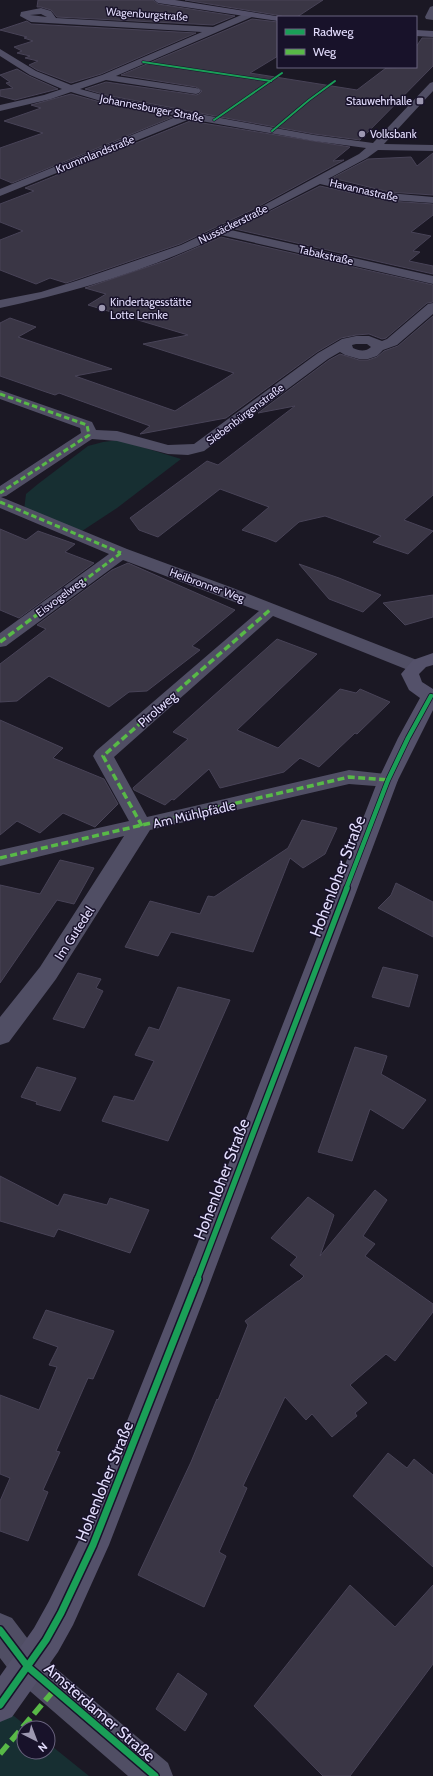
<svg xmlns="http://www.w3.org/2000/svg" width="433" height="1776" font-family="Cabin,sans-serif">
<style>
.green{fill:#172f32}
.building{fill:#3a3645;stroke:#484357}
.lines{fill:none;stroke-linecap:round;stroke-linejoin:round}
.street{fill:#504e64;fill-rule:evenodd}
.secondary{fill:#54516a;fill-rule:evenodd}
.quiet-far2{stroke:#58b947;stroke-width:3;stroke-dasharray:5.5 3;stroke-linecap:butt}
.quiet-far1{stroke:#58b947;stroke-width:3.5;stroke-dasharray:7 3.5;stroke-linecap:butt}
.quiet{stroke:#58b947;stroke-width:5.5;stroke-dasharray:12 5.5;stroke-linecap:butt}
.cycleway-far3-casing{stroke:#18122a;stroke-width:3}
.cycleway-far2-casing{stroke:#18122a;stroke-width:6}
.cycleway-far1-casing{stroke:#18122a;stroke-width:8}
.cycleway-casing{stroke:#18122a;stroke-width:10}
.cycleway-far3{stroke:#1a9f57;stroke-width:2}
.cycleway-far2{stroke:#1a9f57;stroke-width:4.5}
.cycleway-far1{stroke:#1a9f57;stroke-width:5.5}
.cycleway{stroke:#1a9f57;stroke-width:7}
.poi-dot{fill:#9d98b1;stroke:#18122a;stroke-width:1.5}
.labels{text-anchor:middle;stroke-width:3;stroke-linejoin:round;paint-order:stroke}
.far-street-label{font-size:11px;fill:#e3ddfd;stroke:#18122a}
.far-poi-label{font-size:11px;fill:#e3ddfd;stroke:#18122a;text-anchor:start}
.street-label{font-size:13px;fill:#e3ddfd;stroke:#18122a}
.near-street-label{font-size:16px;fill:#e3ddfd;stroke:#18122a}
</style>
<rect width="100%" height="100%" fill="#1b1824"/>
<!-- green -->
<g class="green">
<path d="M119,440L181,459L117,508L82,531L24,510L26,494L38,484L88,446L103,442Z"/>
<path d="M0,1705L29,1728H24V1752H48V1743L89,1776H0Z"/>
</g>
<!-- building -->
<g class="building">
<path d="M38,0H153L158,4L235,16L213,25L57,17L51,10L41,7H37Z"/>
<path d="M185,0H323L297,17H283L282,16Z"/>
<path d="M252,19L278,22V56L250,73L357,90L386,68L416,67V47L422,38H433V66L360,140L314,134L231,119L106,95L85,89L106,82L196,95L199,94L202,91L196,87L121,75Z"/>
<path d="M27,21L31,24L196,33L101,74L71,83L37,70L29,65L38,61L25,58L30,56L17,53L22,51L14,47L33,41L24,38L27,37L0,30Z"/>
<path d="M17,69L29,76L58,89L15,100L0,96V90L13,88L6,83L10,82L0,75Z"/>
<path d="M71,94L104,103L173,117L12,183L0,178V148L43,133L4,121L41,108L31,105Z"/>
<path d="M190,121L350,147L333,161L344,160L252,210L180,244L66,283L50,278L36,284L0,270V240L23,231L0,222V204L34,191L25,188Z"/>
<path d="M433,153V195L389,192L332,178L368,159L411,157L417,166Z"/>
<path d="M320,186L389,201L433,204V215L411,232L431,236L413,251L420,252L409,261L433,266V274L235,229Z"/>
<path d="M221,237L433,285V302L427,303L386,338L382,339L369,334L356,335L341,338L317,352L226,418L140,434L150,426L59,393L55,395L46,392L0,376V323L10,318L36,327L18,337L112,369L75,376L175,411L234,373L143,344L188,335L88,305L106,294L85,288L168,260Z"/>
<path d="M433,316V495L404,520L433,531L408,554L373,542L381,536L325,516L299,522L276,542L266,538L242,530L269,507L220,489L158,537L139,530L130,518L207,461L218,465L295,406L258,413L329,360L340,354L359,360H368L377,357L384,351L398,346Z"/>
<path d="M0,529L26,540L38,531L75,544L65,552L94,563L19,618L0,610Z"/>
<path d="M128,563L235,610L192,646L200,650L147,691L129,692L109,707L49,676L17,701L0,702V664L46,629L37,625L112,570Z"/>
<path d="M299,564L339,578L381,595L363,612L329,599Z"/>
<path d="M433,595V617L405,625L383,603Z"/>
<path d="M277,639L317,654L237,730L278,748L340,689L356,693L360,689L390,702L357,734L355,733L319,767L300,758L284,772L220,788L209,769L174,800L172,799L165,805L134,790L133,788L188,739L173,732Z"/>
<path d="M0,720L63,748L53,758L104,779L118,804L95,827L63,813L40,833L17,821L0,835Z"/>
<path d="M302,820L337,828L325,854L303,868L290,858L253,952L171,932L158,956L125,947L150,901L200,914L208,896L214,897L288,848Z"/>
<path d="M60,860L94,868L74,904L57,900L0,983V885L40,894Z"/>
<path d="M396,883L433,902V937L378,908L391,895Z"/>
<path d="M383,967L418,975L409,1007L372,997Z"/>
<path d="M78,973L101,979L96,988L103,991L84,1028L53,1019Z"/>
<path d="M178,987L230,1000L168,1141L102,1121L114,1096L134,1101L154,1061L135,1055L149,1027L159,1030Z"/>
<path d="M355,1047L387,1056L381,1074L426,1100L403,1129L370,1109L352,1161L318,1152Z"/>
<path d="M37,1067L76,1078L60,1111L36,1104L37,1102L21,1097Z"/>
<path d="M0,1176L58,1206L64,1194L107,1205L110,1198L149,1210L130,1253L58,1229L54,1237L0,1221Z"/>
<path d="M375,1190L387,1200L363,1236L375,1244L365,1256L433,1304V1312L395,1361L386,1354L350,1385L367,1403L355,1413L357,1416L332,1437L312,1414L306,1420L285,1397L243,1486L247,1488L219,1552L226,1556L204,1607L138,1575L191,1462L217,1399L218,1400L248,1325L245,1321L298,1281H299L304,1276L290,1265L297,1257L271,1238L308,1197L334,1215L320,1256Z"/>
<path d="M46,1310L114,1331L93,1379L88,1378L56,1451L60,1452L43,1490L48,1492L28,1541L0,1531V1501L10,1478L0,1474V1395L39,1410L57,1367L49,1365L58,1347L33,1338Z"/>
<path d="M388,1453L407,1468L414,1459L433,1475V1567L353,1496Z"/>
<path d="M350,1585L395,1627L433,1585V1664L350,1776H323L254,1706Z"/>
<path d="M178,1673L207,1694L185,1731L156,1709Z"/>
</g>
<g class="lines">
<!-- street -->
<g class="street">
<path d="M433,6V20L426,19L425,17L430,7Z"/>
<path d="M41,8L51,11L56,18L213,27L246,13H252L253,15L252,17L116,76L196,88L199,89L201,91L199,93L196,94L106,80L80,89L106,96L231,120L314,135L373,143L430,83L433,82V91L384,144L433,145V151L378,150L367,158L328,179L389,193L433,197V203L389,200L320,184L231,230L433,276V284L221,235C152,269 75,292 0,308V300L41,292L79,280L181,245L253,211L359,154L366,148L314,141L190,119L0,196V189L178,116L104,102L71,92L51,99L0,111V105L44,95L62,89L30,75L0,56V49L36,71L71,85L102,75L202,32L31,22L20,16L21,12ZM41,14L47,17L30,15Z"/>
<path d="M433,303V314L397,345L383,350L377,356L368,359H359L345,355L340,352L328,359L204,451L188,455L168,454L117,441L92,439L6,496L1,497L127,549L233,588L422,662L424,666L422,670L415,672L408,670L273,616L114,757L147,817L349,770L395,775L398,780L395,785L388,787L349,784L150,830L56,979L9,1042L0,1045V1017L40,967L124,836L0,866V850L129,821L93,756L96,751L259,611L123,560L6,646L0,647V633L109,554L0,508V486L81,433L80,428L0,399V390L92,422L96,430L117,431L168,445L194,444L318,353L342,339L356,336H369L382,341L387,339L428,304ZM356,344H367L371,347C366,352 359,351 353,348L352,345Z"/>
<path d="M0,1613L12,1618L40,1655L168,1763L173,1776H128L16,1679L0,1658Z"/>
</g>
<!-- secondary -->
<g class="secondary">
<path d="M154,0H175L282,17H278V21L158,3Z"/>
<path d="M416,30L433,31V37L416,36Z"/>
<path d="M433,653V665L426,667L419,674L422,682L433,689V710L398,780L205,1296L109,1545L73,1625L58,1652L12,1717L0,1722V1676L34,1628L49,1601L81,1536L177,1296L378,780L398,738L420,698L409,690L401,674L413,660Z"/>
</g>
<!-- quiet-far2 -->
<g class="quiet-far2">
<path d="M0,394L87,425L89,435L0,493"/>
<path d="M0,502L121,553"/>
<path d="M82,582L121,553"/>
</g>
<!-- quiet-far1 -->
<g class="quiet-far1">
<path d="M0,642L83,581"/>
<path d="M142,826L103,756L271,609"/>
<path d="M0,858L349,777L388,780"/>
</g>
<!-- quiet -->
<path class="quiet" d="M0,1754L55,1689"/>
<defs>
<g id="cycleway-far3">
<path d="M143,62L271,81"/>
<path d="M214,120L282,73"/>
<path d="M272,131L309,100L335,81"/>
</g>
<path id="cycleway-far2" d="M346,889L388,780L408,738L431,696"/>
<path id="cycleway-far1" d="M197,1280L347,888"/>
<g id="cycleway">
<path d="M0,1630L28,1667L155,1776"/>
<path d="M0,1705L46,1640L61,1613L93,1545L198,1279"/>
</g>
</defs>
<!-- cycleway-far3 casing -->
<use href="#cycleway-far3" class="cycleway-far3-casing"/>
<!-- cycleway-far2 casing -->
<use href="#cycleway-far2" class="cycleway-far2-casing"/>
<!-- cycleway-far1 casing -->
<use href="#cycleway-far1" class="cycleway-far1-casing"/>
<!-- cycleway casing -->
<use href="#cycleway" class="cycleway-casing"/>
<!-- cycleway-far3 -->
<use href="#cycleway-far3" class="cycleway-far3"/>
<!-- cycleway-far2 -->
<use href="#cycleway-far2" class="cycleway-far2"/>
<!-- cycleway-far1 -->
<use href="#cycleway-far1" class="cycleway-far1"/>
<!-- cycleway -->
<use href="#cycleway" class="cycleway"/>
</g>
<!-- markers -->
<g class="poi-dot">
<rect x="416" y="97" width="8" height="8" rx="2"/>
<circle cx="362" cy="134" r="4"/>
<circle cx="102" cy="308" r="4"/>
</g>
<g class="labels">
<!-- far-street labels -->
<g class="far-street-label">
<text transform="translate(147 14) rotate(4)" y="4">Wagenburgstraße</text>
<text transform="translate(152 108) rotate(11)" y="4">Johannesburger Straße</text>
<text transform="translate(95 154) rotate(-22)" y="4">Krummlandstraße</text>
<text transform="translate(364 190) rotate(13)" y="4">Havannastraße</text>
<text transform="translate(233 224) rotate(-26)" y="4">Nussäckerstraße</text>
<text transform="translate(326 255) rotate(13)" y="4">Tabakstraße</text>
<text transform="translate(245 414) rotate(-37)" y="4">Siebenbürgenstraße</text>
<text transform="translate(207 585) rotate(20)" y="4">Heilbronner Weg</text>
<text transform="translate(60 597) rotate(-37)" y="4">Eisvogelweg</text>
</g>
<!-- far-poi labels -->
<g class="far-poi-label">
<text x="412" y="105" text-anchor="end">Stauwehrhalle</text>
<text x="370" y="138">Volksbank</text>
<text x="110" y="306">Kindertagesstätte<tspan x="110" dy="13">Lotte Lemke</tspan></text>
</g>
<!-- street labels -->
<g class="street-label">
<text transform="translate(157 709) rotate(-41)" y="5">Pirolweg</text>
<text transform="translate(194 814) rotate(-13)" y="5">Am Mühlpfädle</text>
<text transform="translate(74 933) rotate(-57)" y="5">Im Gutedel</text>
</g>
<!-- near-street labels -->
<g class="near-street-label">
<text transform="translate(337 876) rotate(-69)" y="6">Hohenloher Straße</text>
<text transform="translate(221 1179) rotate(-69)" y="6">Hohenloher Straße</text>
<text transform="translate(104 1481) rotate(-68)" y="6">Hohenloher Straße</text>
<text transform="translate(100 1712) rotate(41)" y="6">Amsterdamer Straße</text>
</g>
</g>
<!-- legend -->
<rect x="277" y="16" width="140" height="52" fill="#18122a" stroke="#69637e"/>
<rect x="285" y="29" width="20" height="6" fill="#1a9f57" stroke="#69637e"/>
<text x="313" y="36" font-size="12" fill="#e3ddfd">Radweg</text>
<rect x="285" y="49" width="20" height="6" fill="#58b947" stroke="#69637e"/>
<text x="313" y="56" font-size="12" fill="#e3ddfd">Weg</text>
<!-- north arrow -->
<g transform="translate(36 1740) rotate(138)"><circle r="19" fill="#18122a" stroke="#69637e"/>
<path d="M0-3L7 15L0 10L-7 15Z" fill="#9d98b1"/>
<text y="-6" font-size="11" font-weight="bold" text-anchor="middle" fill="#e3ddfd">N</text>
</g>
</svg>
